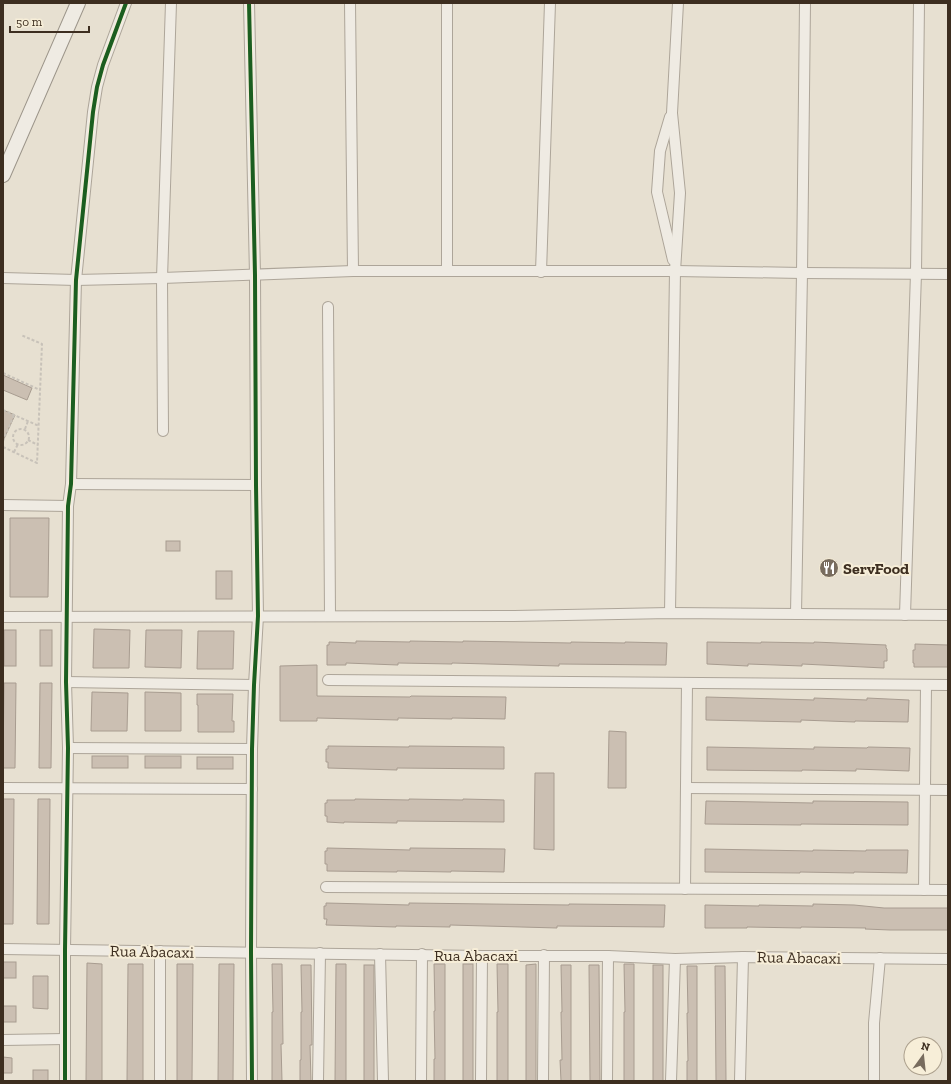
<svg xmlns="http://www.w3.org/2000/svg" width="951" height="1084" font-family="'Zilla Slab',serif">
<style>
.building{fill:#cbbfb2;stroke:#a89c90}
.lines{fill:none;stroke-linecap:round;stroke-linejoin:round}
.street-casing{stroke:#ada599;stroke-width:12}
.secondary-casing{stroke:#9c958a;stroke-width:16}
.path{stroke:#c8c2b9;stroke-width:2;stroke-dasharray:3 2;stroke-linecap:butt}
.street{stroke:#efebe3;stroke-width:10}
.secondary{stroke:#efebe3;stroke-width:14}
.cycleway-casing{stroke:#f7eed8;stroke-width:6}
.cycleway{stroke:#1b5e20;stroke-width:4}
.labels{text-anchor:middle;stroke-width:4;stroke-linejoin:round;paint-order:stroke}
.poi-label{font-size:16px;font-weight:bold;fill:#3d2e20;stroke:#f7eed8;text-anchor:start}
.street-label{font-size:16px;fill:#3d2e20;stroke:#f7eed8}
</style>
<rect width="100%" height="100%" fill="#e7e0d1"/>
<!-- building -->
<g class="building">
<path d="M3,375L32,388L27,400L3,390Z"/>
<path d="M3,410L15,415L3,441Z"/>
<path d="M10,518H49L48,597H10Z"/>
<rect x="166" y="541" width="14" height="10"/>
<rect x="216" y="571" width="16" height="28"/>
<path d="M94,629L130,630L129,668H93Z"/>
<rect x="4" y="630" width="12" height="36"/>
<rect x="40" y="630" width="12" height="36"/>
<path d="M146,630H182L181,668L145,667Z"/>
<path d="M198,631H234L233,669H197Z"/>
<path d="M356,641L410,642V641L463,642V641L571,643V642L625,643V642L667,643L666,665L559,664V666L452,663V664L398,663V665L346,663V665H327V645H329V642L356,643Z"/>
<path d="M707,642L761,643V642L814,643V642L886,645V648L887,649V661H884V668L802,664V666L748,664V666L707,664Z"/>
<path d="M915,644L948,645V667H914V663H913V650H915Z"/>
<path d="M317,665V696L410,697L411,696L506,697L505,719L452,718V719L398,718V720L317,718V721H280V666Z"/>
<path d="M4,683H16L15,768H3Z"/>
<path d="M40,683H52L51,768H39Z"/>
<path d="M92,692L128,693L127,731H91Z"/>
<path d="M145,692L181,693V731H145Z"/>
<path d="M197,694H233L232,721H234V732H198V705H197Z"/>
<path d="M706,697L814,700V698L867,700V698L909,700L908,722L855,721V722L801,720V722L706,720Z"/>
<path d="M609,731L626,732V788H608Z"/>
<path d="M328,746L409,747V746L504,747V769L397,768V770L328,768V762H326V749H328Z"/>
<path d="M707,747L814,749V747L867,748L868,747L910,748L909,771L856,769V771L802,770V771L707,770Z"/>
<rect x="92" y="756" width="36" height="12"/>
<rect x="145" y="756" width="36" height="12"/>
<rect x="197" y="757" width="36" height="12"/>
<path d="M535,773H554V850L534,849Z"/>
<path d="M3,799H14L13,924H3Z"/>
<path d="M38,799H50L49,924H37Z"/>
<path d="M355,799L409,800V799L463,800V799L504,800V822L397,821V823L344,822V823L327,822V816H325V803H327V800H355Z"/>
<path d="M706,801L813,803V801L908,802V825L801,824V825L705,824Z"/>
<path d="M327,848L410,850V848L505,849L504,872L451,871V872L397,871V872L327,871V864H325V851H327Z"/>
<path d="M705,849L813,851V850L866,851V850H908L907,873L854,872V873L800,872V873L705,872Z"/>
<path d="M326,903L409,905V903L569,905V904L665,905L664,927L557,926V928L450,925V927L396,926V927L326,925L327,919H324V906H326Z"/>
<path d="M813,904L854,905L884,908H948V930H890L865,929L866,928L801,927V928L747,927V928H705V905L759,906V905L813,906Z"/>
<rect x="3" y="962" width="13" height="16"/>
<path d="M87,963L102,964V1081H86Z"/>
<path d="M128,964H143V1081H127Z"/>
<path d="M177,964H193L192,1081H177Z"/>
<path d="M219,964H234L233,1081H218Z"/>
<path d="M272,964H282L283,1044H281L282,1081H272V1012H273Z"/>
<path d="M336,964H346V1081H335Z"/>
<path d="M434,964H445V1081H434V1059H435L434,1011H435Z"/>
<rect x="463" y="964" width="10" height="117"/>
<path d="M497,964H508V1081H497V1012H498Z"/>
<path d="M536,964V1081H526V965Z"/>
<path d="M624,964H634V1081H624V1012H625Z"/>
<path d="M301,965H311L312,1045H310L311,1081H300V1060H301V1012H302Z"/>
<rect x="364" y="965" width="10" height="116"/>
<path d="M561,965H571V1081H561L560,1060H562L561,1012H562Z"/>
<path d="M589,965H599L600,1081H590Z"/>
<rect x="653" y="965" width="10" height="116"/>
<path d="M687,966H697V1081H687V1061H688L687,1013H688Z"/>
<path d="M715,966H725L726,1081H716Z"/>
<path d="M33,976H48V1009L33,1008Z"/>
<rect x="3" y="1006" width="13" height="16"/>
<path d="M3,1057L12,1058V1073H3Z"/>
<rect x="33" y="1070" width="15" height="11"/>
</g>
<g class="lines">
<defs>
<g id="street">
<path d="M249,3L255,275L256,485L258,616L254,685L252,749L251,952L252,1081"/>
<path d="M350,3L353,271"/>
<path d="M670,117L660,151L657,192L673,260"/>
<path d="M447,271V3"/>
<path d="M541,272L550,3"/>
<path d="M3,278L76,280L162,278L353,271H675L802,273L948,274"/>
<path d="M328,307L330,616"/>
<path d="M163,431L162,278L171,3"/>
<path d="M71,484L256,485"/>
<path d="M3,505L68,506"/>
<path d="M670,613L675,271L680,193L672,113L678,3"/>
<path d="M796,614L802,273L805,3"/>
<path d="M905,615L916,273L919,3"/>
<path d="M3,617L514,616L670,613L948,615"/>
<path d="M328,680L948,685"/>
<path d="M66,682L254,685"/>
<path d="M68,748L252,749"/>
<path d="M3,788L252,789"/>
<path d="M686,788L948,790"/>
<path d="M326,887L948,890"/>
<path d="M685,889L687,683"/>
<path d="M924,890L926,685"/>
<path d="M3,949L482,956H608L675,959L743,957L948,959"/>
<path d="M380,954L383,1081"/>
<path d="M3,1040L65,1039"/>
<path d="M65,1081V950L68,748L66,682L68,506L71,484L76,280L93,112L97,87L103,65L126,3"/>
<path d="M160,1081V951"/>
<path d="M318,1081L320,953"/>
<path d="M421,1081L422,954"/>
<path d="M481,1081L482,956"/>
<path d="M543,1081L544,955"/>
<path d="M607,1081L608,956"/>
<path d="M671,1081L675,959"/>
<path d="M740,1081L743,957"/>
<path d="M874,1081V1023L880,958"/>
</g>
<path id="secondary" d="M3,175L78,3"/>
</defs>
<!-- street casing -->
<use href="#street" class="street-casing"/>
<!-- secondary casing -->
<use href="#secondary" class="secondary-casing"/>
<!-- path -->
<g class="path">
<path d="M3,373L40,390"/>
<path d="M3,410L39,426"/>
<path d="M25,429L28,421"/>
<circle cx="21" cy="437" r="8"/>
<path d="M28,440L38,445"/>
<path d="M3,441L14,415"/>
<path d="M3,447L37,463L42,344L21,335"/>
<path d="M14,452L18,444"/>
</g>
<!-- street -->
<use href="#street" class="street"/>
<!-- secondary -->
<use href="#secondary" class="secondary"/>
<defs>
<g id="cycleway">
<path d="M249,3L255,275L256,485L258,616L254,685L252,749L251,952L252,1081"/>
<path d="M65,1081V950L68,748L66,682L68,506L71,484L76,280L93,112L97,87L103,65L126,3"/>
</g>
</defs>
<!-- cycleway casing -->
<use href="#cycleway" class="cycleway-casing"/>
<!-- cycleway -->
<use href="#cycleway" class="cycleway"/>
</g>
<!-- icons -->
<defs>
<symbol id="restaurant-disc" viewBox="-11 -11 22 22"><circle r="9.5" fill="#786c5e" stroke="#f7eed8"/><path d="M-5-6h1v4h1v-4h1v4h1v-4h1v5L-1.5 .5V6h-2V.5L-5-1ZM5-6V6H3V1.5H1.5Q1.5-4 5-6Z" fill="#fff"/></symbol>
</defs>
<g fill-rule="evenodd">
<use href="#restaurant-disc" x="818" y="557" width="22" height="22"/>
</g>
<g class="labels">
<!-- poi labels -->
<g class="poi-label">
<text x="843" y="574">ServFood</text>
</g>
<!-- street labels -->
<g class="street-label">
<text transform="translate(152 951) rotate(1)" y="6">Rua Abacaxi</text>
<text x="476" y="961">Rua Abacaxi</text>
<text transform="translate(799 957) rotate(1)" y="6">Rua Abacaxi</text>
</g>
</g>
<!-- border -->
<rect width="951" height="1084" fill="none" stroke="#3d2e20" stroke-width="8"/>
<!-- north arrow -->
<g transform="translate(923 1056) rotate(15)"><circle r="19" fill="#f7eed8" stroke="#ada18e"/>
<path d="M0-3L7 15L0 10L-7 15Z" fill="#786c5e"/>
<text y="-6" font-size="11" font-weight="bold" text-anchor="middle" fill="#3d2e20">N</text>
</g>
<!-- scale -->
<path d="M10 26v6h79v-6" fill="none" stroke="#3d2e20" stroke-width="2"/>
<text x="16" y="26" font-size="12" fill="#3d2e20" stroke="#f7eed8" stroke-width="3" paint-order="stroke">50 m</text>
</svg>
